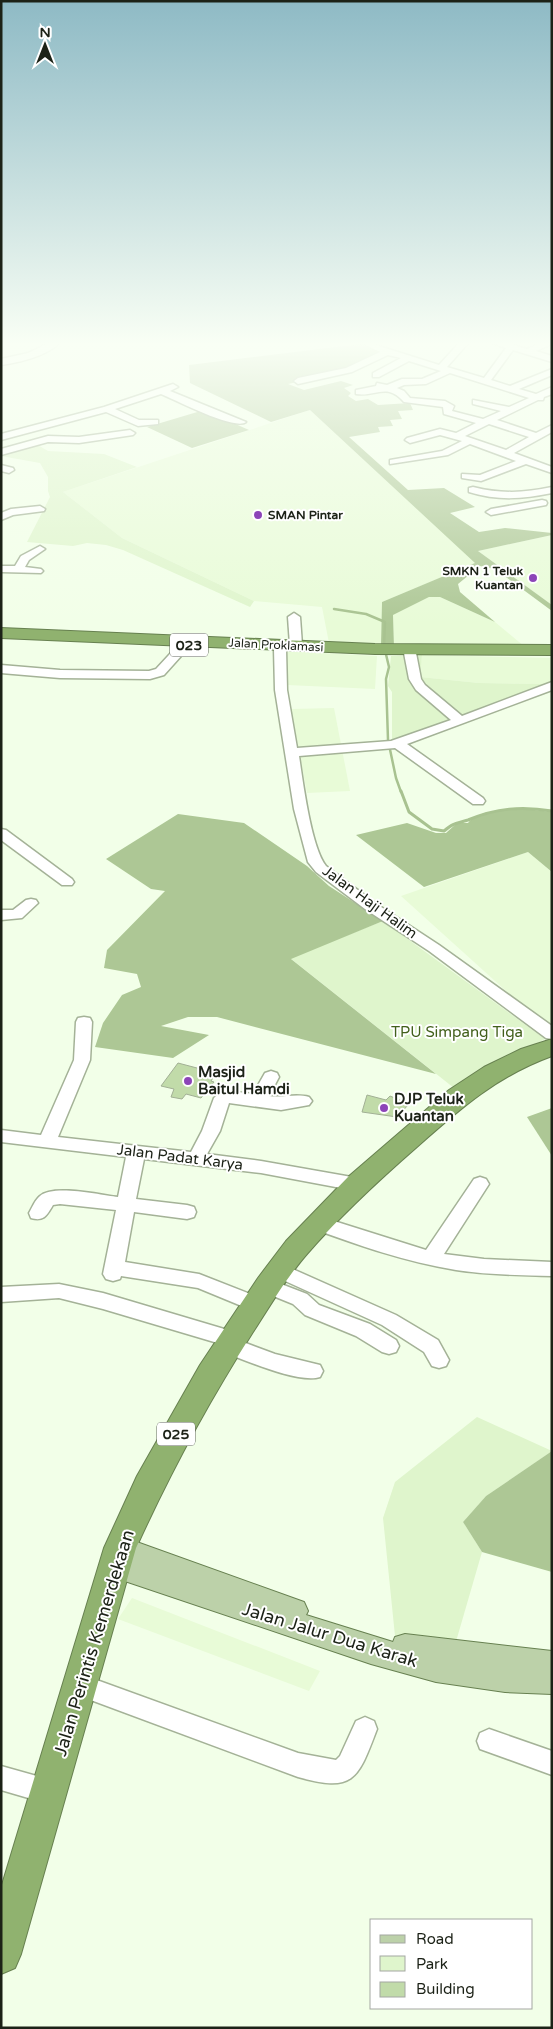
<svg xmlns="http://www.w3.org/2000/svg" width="553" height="2029" font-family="'Varela Round',sans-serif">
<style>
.built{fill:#e8fbd7}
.green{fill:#dff5cc}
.forest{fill:#adc795}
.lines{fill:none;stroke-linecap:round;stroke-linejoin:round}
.stream-far1{stroke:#a8c290;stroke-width:2.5}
.stream{stroke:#a8c290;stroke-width:3}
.building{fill:#c1dba9;stroke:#a2b095}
.minor-casing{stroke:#a4b297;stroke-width:3}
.major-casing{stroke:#678050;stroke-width:2}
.highway-casing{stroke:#678050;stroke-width:2}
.minor{fill:#fff;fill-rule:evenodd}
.major{fill:#bcd1a9;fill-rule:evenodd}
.highway{fill:#90b26f;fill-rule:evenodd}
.poi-dot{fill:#8c45b8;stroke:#fff;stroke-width:2}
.labels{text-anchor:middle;stroke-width:4;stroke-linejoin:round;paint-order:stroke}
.far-poi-label{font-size:12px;font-weight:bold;fill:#1c2217;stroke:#fff;text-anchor:start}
.far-street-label{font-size:12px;fill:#1c2217;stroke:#fff}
.shield{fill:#fff;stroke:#60645d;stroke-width:1}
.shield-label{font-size:14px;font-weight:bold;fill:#1c2217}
.street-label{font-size:15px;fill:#1c2217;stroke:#fff}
.park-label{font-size:15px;fill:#42601b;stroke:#fff}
.poi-label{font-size:15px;font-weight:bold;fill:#1c2217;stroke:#fff;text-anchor:start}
.near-street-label{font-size:18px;fill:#1c2217;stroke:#fff}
</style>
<rect width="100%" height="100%" fill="#f2ffe8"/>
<!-- built -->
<g class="built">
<path d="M310,410L476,563L382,602L381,645L329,643L322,607L254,601L122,538L63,492Z"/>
<path d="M552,535V605L478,551Z"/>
<path d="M429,597H440L495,622L525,647H394L393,615Z"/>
<path d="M287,651L377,656L375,689L287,685L283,672Z"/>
<path d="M422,655L552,658V682L546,684L479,683L419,677Z"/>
<path d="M334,708L350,791L307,793L291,709Z"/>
<path d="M528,852L552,872V1024L516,1000L401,896Z"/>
<path d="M132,1598L320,1671L309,1691L118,1619Z"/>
</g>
<!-- green -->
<g class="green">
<path d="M36,444L48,451L104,454L137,467L63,492L122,538L254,601L250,607L123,550L106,545L87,543L73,546L27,542L50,497L48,491V477L40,463L1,456V453Z"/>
<path d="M422,655L420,677L479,683L546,684L392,741V692L388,686L391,656Z"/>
<path d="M383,921L545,1039L454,1088L290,958Z"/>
<path d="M477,1417L552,1451L486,1496L463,1522L482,1552L455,1645L395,1636L383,1518L395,1482Z"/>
</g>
<!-- forest -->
<g class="forest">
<path d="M360,344L386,353L350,370L288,384L304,390L341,381L353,385L344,388L351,393L348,396L356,401L368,399L378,405L410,403L413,410L398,411L402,419L390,420L393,426L378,427L380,432L349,437L408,490L444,488L475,507L450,513L479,532L505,528L552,533V535L478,551L552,605V611L495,569L480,566L458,584L460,592L495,622L440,597H429L393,615L394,647L381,645L382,602L475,563L310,410L271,422L190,383L189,365Z"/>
<path d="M204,410L249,430L192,448L147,427Z"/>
<path d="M517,808L552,812V872L528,852L424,887L356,835L407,823L436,833H446L457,823H468C478,811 502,810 517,808Z"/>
<path d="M178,814L244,823L307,866L329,886L383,921L291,959L436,1074L217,1017H188L161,1026L209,1035L173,1058L95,1047L103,1023L122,995L141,987L137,974L104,968L107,950L165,891L151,889L106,859Z"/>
<path d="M552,1108V1156L527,1117Z"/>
<path d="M552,1451V1572L482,1552L463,1522L486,1496Z"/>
</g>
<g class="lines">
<!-- stream-far1 -->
<path class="stream-far1" d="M334,609L366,614L385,622L384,646L389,667L386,679L388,740L396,778L401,792"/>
<!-- stream -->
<path class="stream" d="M401,791L409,812L432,829L444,831C455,822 456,824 468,820C496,808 522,806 552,811"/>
</g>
<!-- building -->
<g class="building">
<path d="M178,1063L216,1073L211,1081L214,1082L201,1098L186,1094L182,1099L171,1097L174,1089L161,1086Z"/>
<path d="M367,1095L386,1100L390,1096L409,1104L397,1117L362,1112Z"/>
</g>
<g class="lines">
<defs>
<g id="minor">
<path d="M53,341H62C47,356 22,362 1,365V359L28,353Z"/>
<path d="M358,341H368L379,346L439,365L461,341H470L447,367L484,378L506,348L487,341H500L527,349L545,341H552V344L536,351L552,356V362L513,350L491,380L510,386L552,369V375L519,389L536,394L552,387V394L544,397L543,400H538L497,420L536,433L552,425V432L514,453L552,467V473L526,464L481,481L462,478V474L480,475L516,461L470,444L448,455L390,464V460L442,451L462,441L440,435L410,443L405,440L407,438L440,429L456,433L476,423L444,414L443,407L404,402C387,382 376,397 356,394V390L376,386L377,383L387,385L402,379H422L441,371L409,361L379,377H373V373L401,358L388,355L352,372L298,384L294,381L298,378L346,368L380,352ZM450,373L529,398L509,407L473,400V404L501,411L483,419L452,411L454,406L445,401L410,398L404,391L397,388L404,385L426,384ZM489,424L529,437L506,450L465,436Z"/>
<path d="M173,384L178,387L170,391L246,422C235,431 176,400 161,394L115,409L139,420H158V424L138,426L106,412L1,440V434L104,407Z"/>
<path d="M130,430L135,433L133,435L79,443L48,442L1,455V449L48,436L79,437Z"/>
<path d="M1,465L13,468L14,470L9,473L1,471Z"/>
<path d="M473,487C501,494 524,493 552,487V493C523,499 498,501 469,492V488Z"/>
<path d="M542,500L546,501L547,503L546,505L491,515L486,512L491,509Z"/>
<path d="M40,506L45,509L44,511L13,515L1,520V513L11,509Z"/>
<path d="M40,546L45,549L29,560L25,567L41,569L43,571L41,573L1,572V566H15L21,556Z"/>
<path d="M294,613L300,617L302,645L296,649L290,645L288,617Z"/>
<path d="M185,641L191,645L164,675L150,679L60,678L1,673V665L60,670L149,671L156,669L181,642Z"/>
<path d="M280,645L286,649L287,690L297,748L391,741L451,720L416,690L409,679L404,653L406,650L410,649L416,653L421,679L425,685L462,716L552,682V690L407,744L483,798L485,801L483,804H473L395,748L299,756C303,782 311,847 326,866L375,903L439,945L552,1026V1039L546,1038L429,951L365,909L316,872L308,862L294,809L275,690L274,649Z"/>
<path d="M1,829L6,830L72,879L74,882L72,885H62L1,840Z"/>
<path d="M31,899L36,900L38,903L22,918L1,920V910H13L26,900Z"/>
<path d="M84,1017L90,1018L92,1022L90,1060L58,1137L191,1152L202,1131L214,1098C224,1088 240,1093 253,1094L265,1073L271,1071L277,1073L279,1077L269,1096C282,1098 297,1093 309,1097L312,1101L309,1105L281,1110L229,1103L220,1131L207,1154L261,1161L363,1179L366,1184L363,1189L357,1191L261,1173L144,1159L136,1199L187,1205L194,1207L196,1212L194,1217L187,1219L134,1212L125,1262L199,1274L263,1299L266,1304L263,1309L256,1312L249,1309L198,1288L121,1276L120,1279L113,1281L106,1279L103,1274L116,1210L60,1204L53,1205C47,1215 44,1222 31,1218L29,1213C32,1208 35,1200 40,1196C53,1184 101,1195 118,1197L126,1157L1,1142V1130L41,1135L74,1060L76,1022L78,1018Z"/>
<path d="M480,1177L486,1179L489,1184L444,1254L484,1259L552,1262V1276C520,1275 487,1275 456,1270C406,1262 358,1245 311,1228L309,1223L311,1218L318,1216L426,1250L474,1179Z"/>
<path d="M279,1263L396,1315L438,1340L449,1360L446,1366L439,1368L432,1366L424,1352L382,1325L272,1275L269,1270L272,1265Z"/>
<path d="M268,1279L307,1294L319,1305L370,1324L396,1340L399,1346L396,1352L389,1354L382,1352L356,1336L305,1315L293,1304L261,1291L258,1286L261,1281Z"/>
<path d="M59,1284L103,1293L241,1334L244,1340L243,1342L275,1354L320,1365L323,1371L320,1377C299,1384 245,1360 223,1352L221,1344L103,1309L59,1298L1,1302V1287Z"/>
<path d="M80,1674L298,1753L336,1760L340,1756L356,1721L365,1717L374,1721L377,1729C358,1779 354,1793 298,1777L72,1693L68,1685L72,1677Z"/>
<path d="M489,1729L552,1751V1775L480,1749L477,1741L480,1733Z"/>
<path d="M1,1766L58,1782L62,1791L58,1800L49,1804L1,1790Z"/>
</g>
<path id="major" d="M120,1536L304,1602L308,1611L306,1615L393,1642L395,1637L405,1634L552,1651V1694L505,1692L436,1682L371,1664L104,1574L100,1565L104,1556L109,1554L106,1548L110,1539Z"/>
<g id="highway">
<path d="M1,628L375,644L552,645V655L375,654L1,638Z"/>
<path d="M552,1039V1056C497,1076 461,1108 418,1146C379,1180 341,1215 307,1254C286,1278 270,1306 253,1332C209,1401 170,1473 136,1548L21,1954L15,1968L1,1974V1888L104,1548L137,1476L200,1365L258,1278L286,1241L348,1177L449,1090L484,1067L521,1049Z"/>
</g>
</defs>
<!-- minor casing -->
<use href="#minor" class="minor-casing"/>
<!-- major casing -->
<use href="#major" class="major-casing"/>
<!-- highway casing -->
<use href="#highway" class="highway-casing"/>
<!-- minor -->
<use href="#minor" class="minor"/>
<!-- major -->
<use href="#major" class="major"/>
<!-- highway -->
<use href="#highway" class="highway"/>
</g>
<!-- sky -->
<linearGradient id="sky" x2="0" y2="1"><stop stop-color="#8ebac5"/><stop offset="0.55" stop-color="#f9fff5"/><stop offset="1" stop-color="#f9fff5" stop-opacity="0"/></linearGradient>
<rect width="553" height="625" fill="url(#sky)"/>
<!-- markers -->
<g class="poi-dot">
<circle cx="258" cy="515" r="5"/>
<circle cx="533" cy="578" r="5"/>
<circle cx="188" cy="1081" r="5"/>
<circle cx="384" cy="1108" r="5"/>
</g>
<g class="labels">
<!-- far-poi labels -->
<g class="far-poi-label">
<text x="268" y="519">SMAN Pintar</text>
<text x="523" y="575" text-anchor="end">SMKN 1 Teluk<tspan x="523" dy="14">Kuantan</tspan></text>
</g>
<!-- far-street labels -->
<g class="far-street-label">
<text transform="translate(276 645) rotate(3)" y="4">Jalan Proklamasi</text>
</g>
<!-- shield labels -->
<g class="shield">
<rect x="170" y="633.5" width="38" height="23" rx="4"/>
<rect x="157" y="1422.5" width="38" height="23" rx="4"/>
</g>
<g class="shield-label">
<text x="189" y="650">023</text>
<text x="176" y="1439">025</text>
</g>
<!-- street labels -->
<g class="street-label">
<text transform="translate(370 902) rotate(36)" y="5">Jalan Haji Halim</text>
<text transform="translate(180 1157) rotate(7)" y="5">Jalan Padat Karya</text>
</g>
<!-- park labels -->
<g class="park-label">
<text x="457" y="1037">TPU Simpang Tiga</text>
</g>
<!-- poi labels -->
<g class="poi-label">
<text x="198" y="1077">Masjid<tspan x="198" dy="17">Baitul Hamdi</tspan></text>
<text x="394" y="1104">DJP Teluk<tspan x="394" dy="17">Kuantan</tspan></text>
</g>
<!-- near-street labels -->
<g class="near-street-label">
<text transform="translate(330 1635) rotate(17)" y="6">Jalan Jalur Dua Karak</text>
<text transform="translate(94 1643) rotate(-73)" y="6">Jalan Perintis Kemerdekaan</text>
</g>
</g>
<!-- border -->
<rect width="553" height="2029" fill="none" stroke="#1c2217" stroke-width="5"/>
<!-- legend -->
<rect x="370" y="1919" width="162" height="90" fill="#ffffff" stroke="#a4a7a2"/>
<rect x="380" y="1935" width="25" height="8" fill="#bcd1a9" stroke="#a4a7a2"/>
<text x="416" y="1944" font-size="15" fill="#1c2217">Road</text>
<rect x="380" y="1956" width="25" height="15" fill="#dff5cc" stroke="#a4a7a2"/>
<text x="416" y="1969" font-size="15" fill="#1c2217">Park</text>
<rect x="380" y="1982" width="25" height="15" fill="#c1dba9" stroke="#a4a7a2"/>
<text x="416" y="1994" font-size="15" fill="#1c2217">Building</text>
<!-- north arrow -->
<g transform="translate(45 45)" stroke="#ffffff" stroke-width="4" paint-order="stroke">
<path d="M0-4L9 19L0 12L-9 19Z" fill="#1c2217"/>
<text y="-8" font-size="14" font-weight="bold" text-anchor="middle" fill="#1c2217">N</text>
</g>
</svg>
